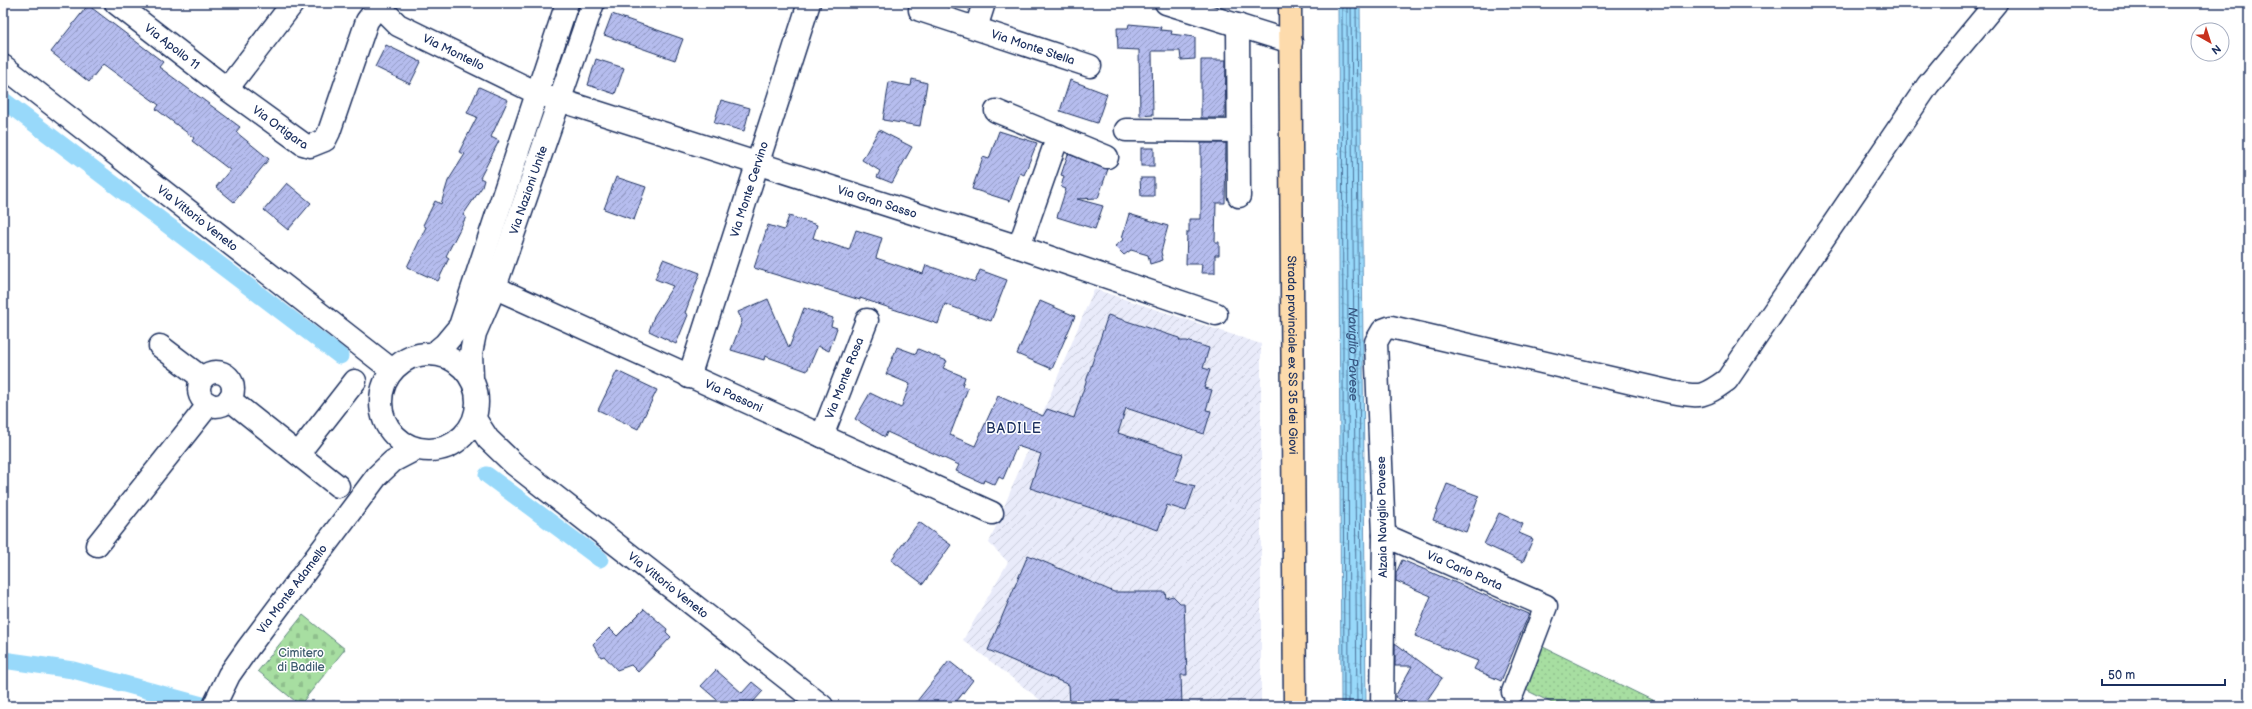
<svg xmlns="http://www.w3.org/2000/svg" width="2252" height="709" font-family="'Balsamiq Sans',sans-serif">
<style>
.industrial{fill:url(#industrial-furrows)}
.grass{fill:url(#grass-dots);stroke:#618680}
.cemetery{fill:url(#cemetery-stones);stroke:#618680}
.water{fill:url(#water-ripples);stroke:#6695bc}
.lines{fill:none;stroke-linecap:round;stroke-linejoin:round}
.shore{stroke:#4d739c;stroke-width:1}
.canal{stroke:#98d9fa;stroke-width:17}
.building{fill:url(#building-hatch);stroke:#1b2f5e}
.minor-casing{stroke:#1b2f5e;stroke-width:25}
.major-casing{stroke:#1b2f5e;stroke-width:25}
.minor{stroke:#fff;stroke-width:22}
.major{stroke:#fddbac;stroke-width:22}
.labels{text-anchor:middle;stroke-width:3;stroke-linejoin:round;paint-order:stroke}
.street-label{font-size:12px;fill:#1b2f5e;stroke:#fff}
.park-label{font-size:12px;fill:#3e5b6f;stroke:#fff}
.water-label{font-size:13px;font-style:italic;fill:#3a5a85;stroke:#fff}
.quarter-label{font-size:14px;letter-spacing:1px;fill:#1b2f5e;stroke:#fff}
</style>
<defs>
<pattern id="industrial-furrows" width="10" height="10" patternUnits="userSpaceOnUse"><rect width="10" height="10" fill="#e9ebfa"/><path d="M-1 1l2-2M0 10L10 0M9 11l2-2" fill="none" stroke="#c7cad9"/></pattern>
<pattern id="grass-dots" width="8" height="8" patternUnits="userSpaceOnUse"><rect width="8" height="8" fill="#a7dea1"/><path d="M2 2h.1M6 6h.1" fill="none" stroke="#8fbf8d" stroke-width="1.8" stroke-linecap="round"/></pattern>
<pattern id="cemetery-stones" width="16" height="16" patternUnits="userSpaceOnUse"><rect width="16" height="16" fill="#a7dea1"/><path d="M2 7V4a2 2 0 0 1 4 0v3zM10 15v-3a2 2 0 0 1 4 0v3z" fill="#8fbf8d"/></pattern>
<pattern id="water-ripples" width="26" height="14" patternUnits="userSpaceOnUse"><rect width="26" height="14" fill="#98d9fa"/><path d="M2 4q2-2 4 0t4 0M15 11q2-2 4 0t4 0" fill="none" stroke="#82bbd9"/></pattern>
<pattern id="building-hatch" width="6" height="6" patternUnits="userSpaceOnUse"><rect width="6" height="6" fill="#b6bdee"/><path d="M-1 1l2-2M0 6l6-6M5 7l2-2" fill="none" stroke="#939ac4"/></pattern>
</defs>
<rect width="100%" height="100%" fill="#fff"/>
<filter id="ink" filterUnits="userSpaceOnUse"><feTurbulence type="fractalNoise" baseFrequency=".025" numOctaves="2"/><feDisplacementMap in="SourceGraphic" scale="8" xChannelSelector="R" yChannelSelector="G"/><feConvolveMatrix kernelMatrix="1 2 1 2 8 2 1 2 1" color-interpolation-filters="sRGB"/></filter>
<g filter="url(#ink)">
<!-- industrial -->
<path class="industrial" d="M1094,289L1261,344V706H1048L963,640L1008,562L989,543Z"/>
<!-- grass -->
<path class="grass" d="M1541,646L1664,706H1558L1524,689Z"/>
<!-- cemetery -->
<path class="cemetery" d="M303,615L345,649L300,705L258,671Z"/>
<!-- water -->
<path class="water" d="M1338,3H1360L1366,706H1341Z"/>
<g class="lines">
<!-- shore -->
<g class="shore">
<path d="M1342,3L1344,706"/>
<path d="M1347,3L1349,706"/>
<path id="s1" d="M1351,3L1357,706"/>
<path d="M1356,3L1362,706"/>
</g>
<!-- canal -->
<g class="canal">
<path d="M3,100L340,356"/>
<path d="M487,475L600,559"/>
<path d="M3,660L73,670L202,705"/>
</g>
</g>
<!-- building -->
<g class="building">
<path d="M88,5L163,62L159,67L240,127L236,132L269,159L234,202L216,187L230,170L192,141L194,138L156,109L159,105L103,64L89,82L51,52Z"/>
<path d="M612,14L683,39L675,60L604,35Z"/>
<path d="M1129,24L1161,27L1160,30L1172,31L1171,34L1195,37V59L1181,60L1180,51H1152L1153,115L1140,116L1139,50L1118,49L1117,28H1128Z"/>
<path d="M386,45L421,62L410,84L375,67Z"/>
<path d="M596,59L624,68L615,94L588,85Z"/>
<path d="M1201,60H1226L1225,118H1201Z"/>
<path d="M912,79L927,83L920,126L883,120L889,82L911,86Z"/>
<path d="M1070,80L1107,94L1097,123L1060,111Z"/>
<path d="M479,87L508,100L491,137L499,141L480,178L484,180L482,187L463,215L466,217L446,256L449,258L438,281L407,267L426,227L423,225L435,201L441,204L448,181L465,154L459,152L477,117L467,113Z"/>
<path d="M721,100L750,108L744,131L714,123Z"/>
<path d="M879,130L912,147L892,183L877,177L880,171L862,160Z"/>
<path d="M999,131L1037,143L1024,175L1020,173L1010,201L972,189L983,157L989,159Z"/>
<path d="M1201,143H1226L1225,203H1216L1215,242H1219V255H1215V273H1201L1202,264H1186L1187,232H1189V219H1201Z"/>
<rect x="1141" y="148" width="13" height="18"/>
<path d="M1068,154L1108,169L1098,198L1077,199L1103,206L1095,229L1057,217L1066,189L1061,187L1064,176L1061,175Z"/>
<path d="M616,177L646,187L634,220L604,209Z"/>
<path d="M1140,178H1154V196H1141Z"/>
<path d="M287,183L311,203L288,230L264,210Z"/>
<path d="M1129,214L1168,226L1161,252L1163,260L1150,264L1148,255L1131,250L1124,255L1115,246L1124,239L1122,238Z"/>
<path d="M789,216L817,225L813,238L849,250L856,230L882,238L876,258L923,274L926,265L975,282L980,270L1007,280L991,321L945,304L938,324L860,298V300L816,286V287L754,268L768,225L784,230Z"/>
<path d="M663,259L700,273L685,313L688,315L676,344L649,331L654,316L673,286L655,279Z"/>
<path d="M768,299L789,348L804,308L833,318L831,326L837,328L829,351L818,346L807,371L765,356L764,360L731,350L742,321L738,312Z"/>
<path d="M1040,301L1075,316L1052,369L1017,354Z"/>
<path d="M1108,315L1179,338L1180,341H1187L1209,348L1203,368L1210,370L1204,388L1212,390L1206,410L1211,411L1204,434L1126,408L1118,433L1183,454L1174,480L1195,486L1186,511L1167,505L1158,530L1030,488L1041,454L1017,446L1003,479L999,477L995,485L984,480L983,483L956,471L959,465L887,432L885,437L855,419L870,393L901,408L910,384L886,374L897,347L916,354L918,349L947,361L943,368L965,377L962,386L968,388L950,435L975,446L998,396L1043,416L1047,409L1074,418Z"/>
<path d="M617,371L657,390L638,429L598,410Z"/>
<path d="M1447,484L1479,496L1466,532L1433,520Z"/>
<path d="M1499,513L1523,524L1519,533L1533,539L1523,562L1484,544Z"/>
<path d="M919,522L951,545L923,584L891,560Z"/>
<path d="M1028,555L1114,592H1165L1166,598L1173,596L1180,603H1184L1187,675H1181L1182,706H1070L1069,685L988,650Z"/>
<path d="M1402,560L1529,614L1501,681L1474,669L1478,661L1415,636L1431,596L1396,581V573Z"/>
<path d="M644,609L667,629L666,632L671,637L638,672L631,665L617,670L604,656L601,657L593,644L609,628L617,636Z"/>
<path d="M1395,643L1442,678L1423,706H1412L1395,697L1412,666H1395Z"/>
<path d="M949,661L973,680L953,706H913Z"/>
<path d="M716,670L742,693L752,682L763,691L753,702L758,706H724L701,686Z"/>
</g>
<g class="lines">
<defs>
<g id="minor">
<path id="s2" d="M116,3L227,89"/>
<path id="s3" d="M293,3L227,89L303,144L310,146L325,140L329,132L367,21L373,13L380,9"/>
<path id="s4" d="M376,3L398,25L537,93L1019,247L1216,314"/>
<path d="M1166,3L1291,42"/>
<path id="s5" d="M920,10L1090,66"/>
<path d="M1238,25L1239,196"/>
<path d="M976,28L984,3"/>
<path id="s6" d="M3,66L392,370"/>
<path d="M996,111L1107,157"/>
<path d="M1126,130L1238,131"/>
<path d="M1019,247L1058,136"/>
<path id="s7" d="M476,279L992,513"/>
<path d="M160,346L202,378"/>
<circle cx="429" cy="402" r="48"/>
<path d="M433,354L445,344L460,326L567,3"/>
<circle cx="216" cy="389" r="17"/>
<path id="s8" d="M689,377L809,3"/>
<path id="s9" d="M472,378L471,353L475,333L495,287L593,3"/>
<path d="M229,399L338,486"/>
<path id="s10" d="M475,419L488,439L514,464L822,706"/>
<path id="s11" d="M822,436L867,320"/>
<path d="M298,454L355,381"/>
<path id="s12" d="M1384,535L1546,606L1513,692"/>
<path d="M97,545L209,404"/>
<path id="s13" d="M214,706L229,675L248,648L377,476L393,461L416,449"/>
<path d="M1382,706L1384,535L1376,342L1383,330L1391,327L1671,392C1701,397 1702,398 1727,380L1928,85L1996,3"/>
</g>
<g id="major">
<path id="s14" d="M1290,3L1295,706"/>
</g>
</defs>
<!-- minor casing -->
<use href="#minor" class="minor-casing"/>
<!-- major casing -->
<use href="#major" class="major-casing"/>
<!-- minor -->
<use href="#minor" class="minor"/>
<!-- major -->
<use href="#major" class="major"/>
</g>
</g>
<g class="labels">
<!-- street labels -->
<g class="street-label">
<text dy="4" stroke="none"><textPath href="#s2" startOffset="71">Via Apollo 11</textPath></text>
<text dy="4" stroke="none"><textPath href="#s5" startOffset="119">Via Monte Stella</textPath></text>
<text dy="4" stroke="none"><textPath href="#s4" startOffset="93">Via Montello</textPath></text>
<text dy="4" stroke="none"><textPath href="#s3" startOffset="174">Via Ortigara</textPath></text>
<text dy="4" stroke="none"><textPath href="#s9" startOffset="198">Via Nazioni Unite</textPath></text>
<text dy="4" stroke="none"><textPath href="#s8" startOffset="197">Via Monte Cervino</textPath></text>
<text dy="4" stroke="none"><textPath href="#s4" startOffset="543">Via Gran Sasso</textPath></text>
<text dy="4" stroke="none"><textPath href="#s6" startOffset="247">Via Vittorio Veneto</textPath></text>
<text dy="4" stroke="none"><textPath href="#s14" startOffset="352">Strada provinciale ex SS 35 dei Giovi</textPath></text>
<text dy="4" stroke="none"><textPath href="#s11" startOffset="62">Via Monte Rosa</textPath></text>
<text dy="4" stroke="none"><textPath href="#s7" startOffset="283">Via Passoni</textPath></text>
<text transform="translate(1382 517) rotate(-91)" y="4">Alzaia Naviglio Pavese</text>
<text dy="4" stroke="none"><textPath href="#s12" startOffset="88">Via Carlo Porta</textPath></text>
<text dy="4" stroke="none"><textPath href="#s10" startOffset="256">Via Vittorio Veneto</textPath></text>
<text dy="4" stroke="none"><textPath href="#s13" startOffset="141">Via Monte Adamello</textPath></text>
</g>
<!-- park labels -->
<g class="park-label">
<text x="301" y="657">Cimitero<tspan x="301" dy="14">di Badile</tspan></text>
</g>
<!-- water labels -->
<g class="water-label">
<text dy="5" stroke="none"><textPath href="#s1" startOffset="351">Naviglio Pavese</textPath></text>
</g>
<!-- quarter labels -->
<g class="quarter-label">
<text x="1014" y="433">BADILE</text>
</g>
</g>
<!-- margin -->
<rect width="2252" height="709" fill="none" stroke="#fff" stroke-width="16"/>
<rect x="8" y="8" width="2236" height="693" fill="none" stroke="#1b2f5e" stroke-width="1.5" filter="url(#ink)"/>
<!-- north arrow -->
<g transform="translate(2210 42) rotate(141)"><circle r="19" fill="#ffffff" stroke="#a4acbf"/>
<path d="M0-3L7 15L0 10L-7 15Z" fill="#c8321e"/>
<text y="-6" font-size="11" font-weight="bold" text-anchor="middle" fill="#1b2f5e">N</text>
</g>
<!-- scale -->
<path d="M2102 679v6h123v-6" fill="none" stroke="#1b2f5e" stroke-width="2"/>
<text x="2108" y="679" font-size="12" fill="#1b2f5e" stroke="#ffffff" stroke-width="3" paint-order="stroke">50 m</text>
</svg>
